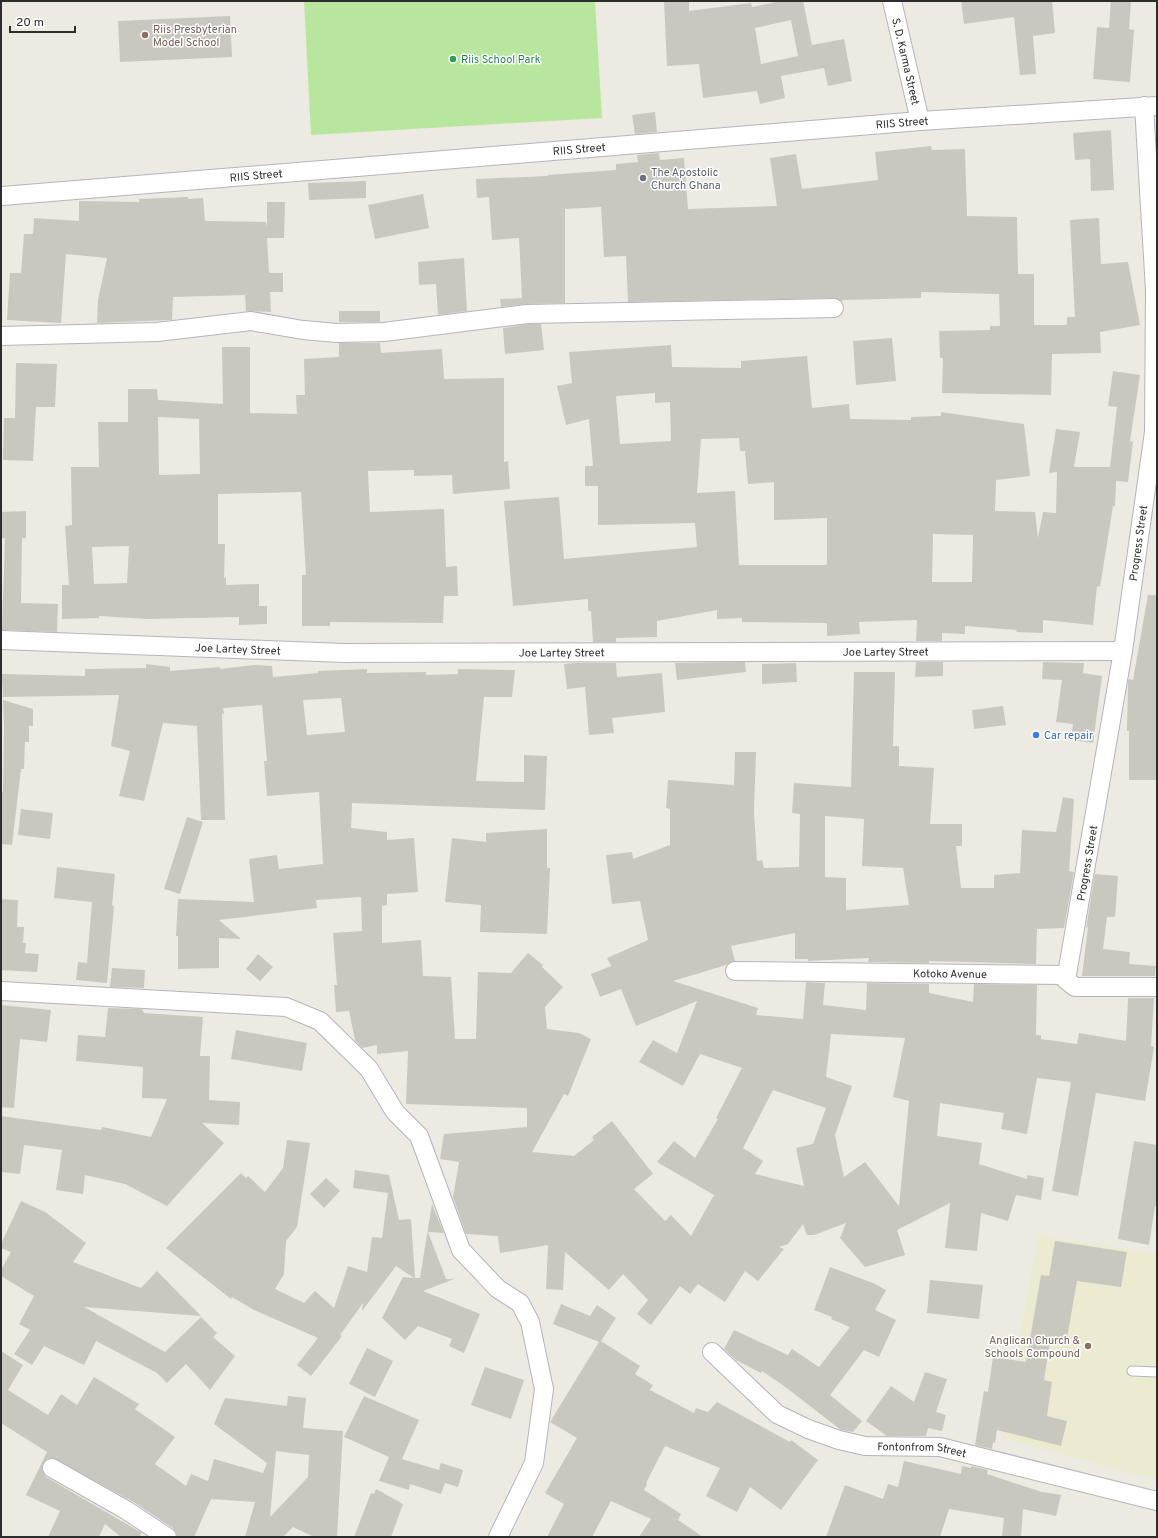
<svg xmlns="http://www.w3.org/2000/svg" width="1158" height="1538" font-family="Overpass,sans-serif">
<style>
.education{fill:#edead2}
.pitch{fill:#b9e69e}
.building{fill:#c9c8bf;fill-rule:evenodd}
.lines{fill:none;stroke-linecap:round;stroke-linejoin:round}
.lane-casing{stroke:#b4b4bf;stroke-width:11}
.street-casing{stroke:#b4b4bf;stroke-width:20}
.lane{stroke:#fff;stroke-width:9}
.street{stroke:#fff;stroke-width:18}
.education-dot{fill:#8d6e63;stroke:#fff;stroke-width:1.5}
.leisure-dot{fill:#2e9e5b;stroke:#fff;stroke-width:1.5}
.worship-dot{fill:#6b7280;stroke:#fff;stroke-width:1.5}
.shop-dot{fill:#3f7fe0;stroke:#fff;stroke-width:1.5}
.labels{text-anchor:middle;stroke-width:3;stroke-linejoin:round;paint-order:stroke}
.education-label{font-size:11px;fill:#785e54;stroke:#fff;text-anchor:start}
.leisure-label{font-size:11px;fill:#27864d;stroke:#fff;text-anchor:start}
.street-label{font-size:11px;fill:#2d2d2d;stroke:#fff}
.worship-label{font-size:11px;fill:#5b616d;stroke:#fff;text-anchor:start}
.shop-label{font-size:11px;fill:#366cbe;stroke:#fff;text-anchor:start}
</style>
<rect width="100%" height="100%" fill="#edeae1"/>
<!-- education -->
<path class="education" d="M1038,1236L1157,1254V1480L1002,1438Z"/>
<!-- pitch -->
<path class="pitch" d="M304,1H595L602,118L311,135Z"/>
<!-- building -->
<g class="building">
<path d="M664,1H689V11L751,3L752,7L781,1H803L812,45L844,39L852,81L828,86L824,68L781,76L785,98L760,104L757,91L703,98L699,64L667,66ZM791,20L798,56L761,64L755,28Z"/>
<path d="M961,1H1052L1055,33L1033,36L1036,74L1020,75L1014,17L964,24Z"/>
<path d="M1111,1H1131L1129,29L1134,30L1130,82L1093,79L1097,27L1109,28Z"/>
<path d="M230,16L232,57L120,62L118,21Z"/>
<path d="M655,112L657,132L635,134L632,115Z"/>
<path d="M1111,130L1114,190L1091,191L1090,159L1075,160L1073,133Z"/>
<path d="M931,146L932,150L965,149L967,216L1017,217L1018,274H1034V325H1067V317H1075L1070,220L1099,218L1101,264L1128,262L1140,325L1100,332L1101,353L1052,354L1051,395L942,393L943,358H940L939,331L990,330V326H1000L999,294L921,292V298L843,300L842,302L834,298L628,302L626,256L604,257L601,207L565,209V303L527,304L501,307L500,299L522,298L519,238L492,240L489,197L477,198L476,179L548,176L547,175L616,170V164L638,162L637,155L659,153L660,160L684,158L688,209L777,206L770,158L796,154L802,189L878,180L875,152Z"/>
<path d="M366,181V198L309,200L308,183Z"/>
<path d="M423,194L429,228L375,239L368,205Z"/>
<path d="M188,197V199L203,198L205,221L266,222L267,227V202H285L284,238H267L269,273H283V292H270L271,312L246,311L245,295L173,297L172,320L97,323L98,300L107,258L66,254L61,323L7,320L10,273H21L24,234H33L34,218L79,221V201L139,202V199Z"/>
<path d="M464,258L467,311L438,315L436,284L419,285L418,262Z"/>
<rect x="339" y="311" width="41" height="11"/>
<path d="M528,324H541L544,350L505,354L503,328Z"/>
<path d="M892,338L896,381L856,385L853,341Z"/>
<path d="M339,343H380L381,353L442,349L444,379L504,378V462L508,461L510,489L453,494L452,475L414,476V470L368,471L370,512L444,509L446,567L457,566L458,596H444L443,623L330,622V626H302V575H306L301,492L218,494V544H225L224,578L226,577V585L259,584V606H267V624L239,625V617L147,619L99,616V618L62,619V585H69L65,526L72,525L71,467H99L98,422H128V389H157L158,400L223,404L222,347H250V413L297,414L296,395H305L304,359L339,357ZM158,417L199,419L200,474L159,475ZM129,546L127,583L94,584L92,547Z"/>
<path d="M671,345L672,367L741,368V361L807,356L812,408L849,404L850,419L911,420V417L941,416V412L1024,424L1030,476L996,480L995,511L1035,512L1038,538L1043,512L1056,513L1057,472L1049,473L1056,429L1080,432L1074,467H1110L1117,407L1108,406L1113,371L1140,375L1130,441L1133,442L1128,482L1116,481L1115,506H1113L1100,587L1097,586L1093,625L1043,620V633L1016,632L1017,630L965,626V634L942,633V641H916L917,620L859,622L860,634L827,636V623L742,622V618L717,619V610L657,621V637L616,638V642H593L591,611H588V599L513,606L504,501L559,497L564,559L697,547L695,523L598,525V486H585V466H593L589,419L566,425L557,386L572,383L569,352ZM655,393V403L670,402L671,441L620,444L616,396ZM739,438L740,451H745L748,484L774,482V520L827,518V565H739L735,491L697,493L701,439ZM933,534L973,535L972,582H932Z"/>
<path d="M16,363L57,364L55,407H36L33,461L3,460L4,418H15Z"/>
<path d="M26,511V538H22L21,603L58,604L57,632L2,630L5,538H1V512Z"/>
<path d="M1148,595H1157V780H1129V731H1127L1128,681L1129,679L1133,680Z"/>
<path d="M745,662L746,672L677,680L675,663Z"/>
<path d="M916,662H943V676L915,677Z"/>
<path d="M1043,662L1084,663L1083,673L1102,676L1093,743L1071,740L1073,724L1056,722L1062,680L1042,679Z"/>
<path d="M577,663H616L617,677L662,673L665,712L612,718L614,733L589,735L585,687L567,689L564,664Z"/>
<path d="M796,663L797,682L762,684V664Z"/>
<path d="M146,664L170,667V671L220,667V669L254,665L272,666L273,677L318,673V671L367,669V673L426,672V675L458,674V669L515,670L512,697H484L476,781L524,782V755L547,756L545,810L352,803L351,828L387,832V840L414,838L418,892L387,894V905L382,906V943L421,940L423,976L451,977L455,1039H476L478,972L511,973L528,953L543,965L542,967L563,987L545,1007L547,1029L579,1033L591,1039L568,1096L564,1094L532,1152L574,1156L594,1140L592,1137L612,1121L653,1174L634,1189L665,1221L671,1215L691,1236L714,1195L657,1162L674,1141L695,1158L718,1119L716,1118L742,1068L700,1054L683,1086L639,1062L653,1040L677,1053L697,1001L636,1026L621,989L600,997L591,974L611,966L607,958L648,940L640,901L612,904L606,855L632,852L633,859L670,845V809L666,808L668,780L734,785L735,752H756L754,811L757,861L762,860L764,868L799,867L800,814L792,813L794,783L851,787L854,672H895L893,746H899V766L934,768L930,824H962V846H956L961,888H994V875L1020,873L1022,830L1056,832L1063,797L1074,799L1069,871L1074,872L1064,928L1037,929L1036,964L929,961V963L868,962L869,958L808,961V959H795V933L731,946L735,961L726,965L673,981L758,1008L756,1015L803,1019L806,982L825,983L823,1005L866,1010L867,983L929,984V993L973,1002L974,984L1037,985L1036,1035H1041V1039L1077,1044L1079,1033L1126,1041L1128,998H1154L1151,1046L1154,1047L1145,1101L1096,1093L1078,1196L1052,1191L1071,1082L1037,1078L1027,1134L1001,1129L1004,1113L940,1103L937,1136L982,1143L979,1164L1027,1179V1175L1044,1178L1041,1200L1016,1195L1008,1221L981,1213L977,1251L945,1248L950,1203L897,1230L905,1255L865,1267L840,1238L846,1223L814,1235H807L803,1224L788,1244L779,1247L784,1249L758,1281L745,1271L725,1302L698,1284L690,1294L680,1286L651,1325L637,1314L648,1300L623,1274L609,1290L565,1252L563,1290L546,1289L548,1245L500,1253L498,1236L466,1234L453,1197L459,1162L440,1159L444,1134L527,1127V1108L406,1104L408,1051L377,1054V1045L362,1048L355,1040L349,1011L336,1012L334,985H337L333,933L362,931L361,897L316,900L317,908L219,920L241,939L219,938V968L178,969V936H176L178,899L254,902L249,859L277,855L279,869L323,864L319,792L267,796L264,761H267L262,705L223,708L224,714H222L225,820H201L197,726L163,723L144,801L119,796L130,751L111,746L119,695L3,697L2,674L85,676V669L146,668ZM341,698L345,732L307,735L303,700ZM825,816L864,819L862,866L903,868L909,905L846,910V878L825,877ZM831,1034L905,1038L893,1097L909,1101L899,1206L865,1162L844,1177L835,1135L852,1086L826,1077ZM773,1090L826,1108L813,1144L796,1148L804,1186L755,1174L763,1161L743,1148Z"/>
<path d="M3,700L33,709V726H29V742H25L24,769H21L12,845L1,844V792H3L4,727Z"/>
<path d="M1003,706L1006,725L974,729L972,710Z"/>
<path d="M21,809L53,813L50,839L18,835Z"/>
<path d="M187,817L203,822L180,894L164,889Z"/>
<path d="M547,829V868H550L547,934L480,932L481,905L445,902L452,838L486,842V833Z"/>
<path d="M57,867L115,874L112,906H114L107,983L76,980L78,962L87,963L92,902L54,898Z"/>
<path d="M1095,874L1118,876L1115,917H1107L1103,949L1130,952L1129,964L1156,966L1155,976H1082L1088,927L1086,928Z"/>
<path d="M1,899L18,900L17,927H24L23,943H26L25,953L39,954L37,972L1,970Z"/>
<path d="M258,954L273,967L260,981L246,969Z"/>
<path d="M112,968L145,970L144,988L110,987Z"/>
<path d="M1,1005L51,1010L47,1042L20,1039L14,1108L1,1107Z"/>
<path d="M108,1008L142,1009L144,1013L203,1017L200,1056H210L209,1100L240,1102L239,1125L202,1123L224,1143L167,1206L125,1184L85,1175L83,1194L56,1190L62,1150L24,1145L20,1174L1,1172V1116L101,1130L102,1127L151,1137L167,1099L142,1098L143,1067L76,1061L78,1035L105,1037Z"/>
<path d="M236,1030L307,1043L302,1071L231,1059Z"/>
<path d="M287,1140L310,1143L297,1227L286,1241L284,1274L275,1289L304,1303L315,1291L334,1308L348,1266L367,1272L372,1237L382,1238L388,1193L353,1188L355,1170L389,1175L399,1220L411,1219L415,1278H420L432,1204L444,1233L428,1232L446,1279H454L423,1291L480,1314L464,1353L449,1346L452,1339L418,1326L405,1340L382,1318L403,1277L414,1278L396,1266L362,1311L363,1303L340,1335L342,1336L311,1376L297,1365L318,1338L254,1310L232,1297L231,1299L166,1248L241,1173L246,1178L248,1176L265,1192L283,1168Z"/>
<path d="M1134,1141L1157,1145V1206H1155L1149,1245L1118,1239Z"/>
<path d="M326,1178L340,1191L324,1208L310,1194Z"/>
<path d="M21,1201L45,1212L86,1243L73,1262L141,1288L157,1271L201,1316L84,1307L165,1352L201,1317L217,1333L213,1337L235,1356L210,1390L186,1364L167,1383L157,1373L96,1341L84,1365L44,1346L32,1365L14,1354L30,1330L19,1324L34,1296L1,1276V1270L11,1252L1,1248V1244Z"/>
<path d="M1055,1241L1127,1252L1121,1287L1077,1281L1066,1344L1050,1341L1044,1380L1052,1382L1047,1416L1067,1421L1061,1446L997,1430L995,1443L993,1442L992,1449L975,1445L984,1391L988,1392L993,1357L1026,1362L1041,1275L1049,1276Z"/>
<path d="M830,1267L873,1283L886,1290L875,1310L896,1320L879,1357L864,1350L830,1395L862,1421L853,1432L841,1430L784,1386L762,1371L761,1373L736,1360L724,1349L734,1330L788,1355L792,1349L819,1367L850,1327L831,1319L832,1317L814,1310Z"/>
<path d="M930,1280L983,1285L979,1319L927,1313Z"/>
<path d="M561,1304L590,1316L597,1305L616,1318L601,1341L640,1366L635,1374L653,1385L650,1390L694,1413L696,1408L708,1412L717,1402L790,1442L791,1440L818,1460L781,1510L750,1487L737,1512L706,1496L720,1468L665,1446L646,1483L647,1484L644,1490L681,1514L678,1520L703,1537H639L651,1519L611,1501L592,1537H547L564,1504L545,1493L577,1438L550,1422L599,1342L553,1324Z"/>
<path d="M367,1348L393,1361L375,1397L349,1384Z"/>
<path d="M1,1351L23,1365L8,1390L48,1415L61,1394L77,1405L94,1377L139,1404L135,1409L175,1437L155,1464L186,1486L191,1474L208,1481L214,1459L263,1473L267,1463L214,1424L225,1398L287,1406L288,1396L306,1398L303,1428L343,1431L337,1537H314L293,1527L283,1537H245L255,1502L211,1499L194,1537H178L173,1528L132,1501L52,1458L47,1459L43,1463L42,1468L46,1477L142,1533L139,1537H121L105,1524L99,1537H48L60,1511L26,1495L47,1452L1,1423ZM276,1451L309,1455L308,1477L270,1517Z"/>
<path d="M485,1367L524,1380L511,1419L471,1405Z"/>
<path d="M925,1372L947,1379L936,1412L946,1415L942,1431L928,1428L926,1436H887L866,1421L891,1386L914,1402Z"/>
<path d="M364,1396L419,1420L402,1459L439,1470L441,1463L463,1470L458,1487L445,1483L441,1494L410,1484L409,1490L379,1481L389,1457L344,1437Z"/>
<path d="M904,1461L961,1474L962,1466L971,1468V1466L988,1470L987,1474L1042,1492L1061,1495L1056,1516L1023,1509L1021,1537H1002L1004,1518L949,1509L940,1537H826L845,1485L883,1499L888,1484L898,1487Z"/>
<path d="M376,1489L403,1504L391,1537H354L371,1493L374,1494Z"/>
</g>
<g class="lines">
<defs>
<path id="lane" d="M1132,1371L1157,1372"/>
<g id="street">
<path id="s1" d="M892,1L920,121"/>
<path d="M1144,106L1155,290L1154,432L1123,651L1066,980L1075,987H1157"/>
<path id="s2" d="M2,196L920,121L1157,106"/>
<path d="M1,336L157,332L251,321L303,330L337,333L384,332L527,314L834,308"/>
<path id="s3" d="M1,640L344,653L1123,651"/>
<path id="s4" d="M735,971L1067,975"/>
<path d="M1,991L286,1007L320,1021L369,1069L395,1112L419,1136L461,1250L498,1289L520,1303L530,1322L544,1389L534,1463L498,1537"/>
<path id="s5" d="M712,1352L777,1414L808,1429L839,1440L865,1446L940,1447L1157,1501"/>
<path d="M52,1468L126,1510L167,1537"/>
</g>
</defs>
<!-- lane casing -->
<use href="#lane" class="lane-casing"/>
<!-- street casing -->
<use href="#street" class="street-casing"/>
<!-- lane -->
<use href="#lane" class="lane"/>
<!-- street -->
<use href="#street" class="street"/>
</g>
<!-- markers -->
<g class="education-dot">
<circle cx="145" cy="35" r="4"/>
<circle cx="1088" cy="1346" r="4"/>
</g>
<circle class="leisure-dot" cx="453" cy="59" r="4"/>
<circle class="worship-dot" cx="643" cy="178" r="4"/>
<circle class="shop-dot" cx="1036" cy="735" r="4"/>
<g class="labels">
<!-- education labels -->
<g class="education-label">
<text x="153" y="33">Riis Presbyterian<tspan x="153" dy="13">Model School</tspan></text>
<text x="1080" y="1344" text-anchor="end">Anglican Church &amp;<tspan x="1080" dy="13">Schools Compound</tspan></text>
</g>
<!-- leisure labels -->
<g class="leisure-label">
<text x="461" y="63">Riis School Park</text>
</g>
<!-- street labels -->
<g class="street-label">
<text dy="4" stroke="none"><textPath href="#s1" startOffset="62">S. D. Karma Street</textPath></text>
<text dy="4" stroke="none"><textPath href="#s2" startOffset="903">RIIS Street</textPath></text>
<text dy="4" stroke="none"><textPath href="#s2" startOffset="579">RIIS Street</textPath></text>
<text dy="4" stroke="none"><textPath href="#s2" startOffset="255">RIIS Street</textPath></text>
<text transform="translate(1138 543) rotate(-82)" y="4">Progress Street</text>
<text dy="4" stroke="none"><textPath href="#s3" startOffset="237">Joe Lartey Street</textPath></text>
<text dy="4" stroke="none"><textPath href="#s3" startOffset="885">Joe Lartey Street</textPath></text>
<text dy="4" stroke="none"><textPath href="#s3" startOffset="561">Joe Lartey Street</textPath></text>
<text transform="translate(1087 863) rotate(-80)" y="4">Progress Street</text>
<text dy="4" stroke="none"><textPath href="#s4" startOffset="215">Kotoko Avenue</textPath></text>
<text dy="4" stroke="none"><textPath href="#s5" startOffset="241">Fontonfrom Street</textPath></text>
</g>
<!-- worship labels -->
<g class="worship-label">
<text x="651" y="176">The Apostolic<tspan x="651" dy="13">Church Ghana</tspan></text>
</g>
<!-- shop labels -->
<g class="shop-label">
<text x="1044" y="739">Car repair</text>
</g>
</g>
<!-- border -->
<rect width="1158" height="1538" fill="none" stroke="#2d2d2d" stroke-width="4"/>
<!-- scale -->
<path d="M10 26v6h65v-6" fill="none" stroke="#2d2d2d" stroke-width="2"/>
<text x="16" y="26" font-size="12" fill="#2d2d2d" stroke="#ffffff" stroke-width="3" paint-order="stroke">20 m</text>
</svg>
